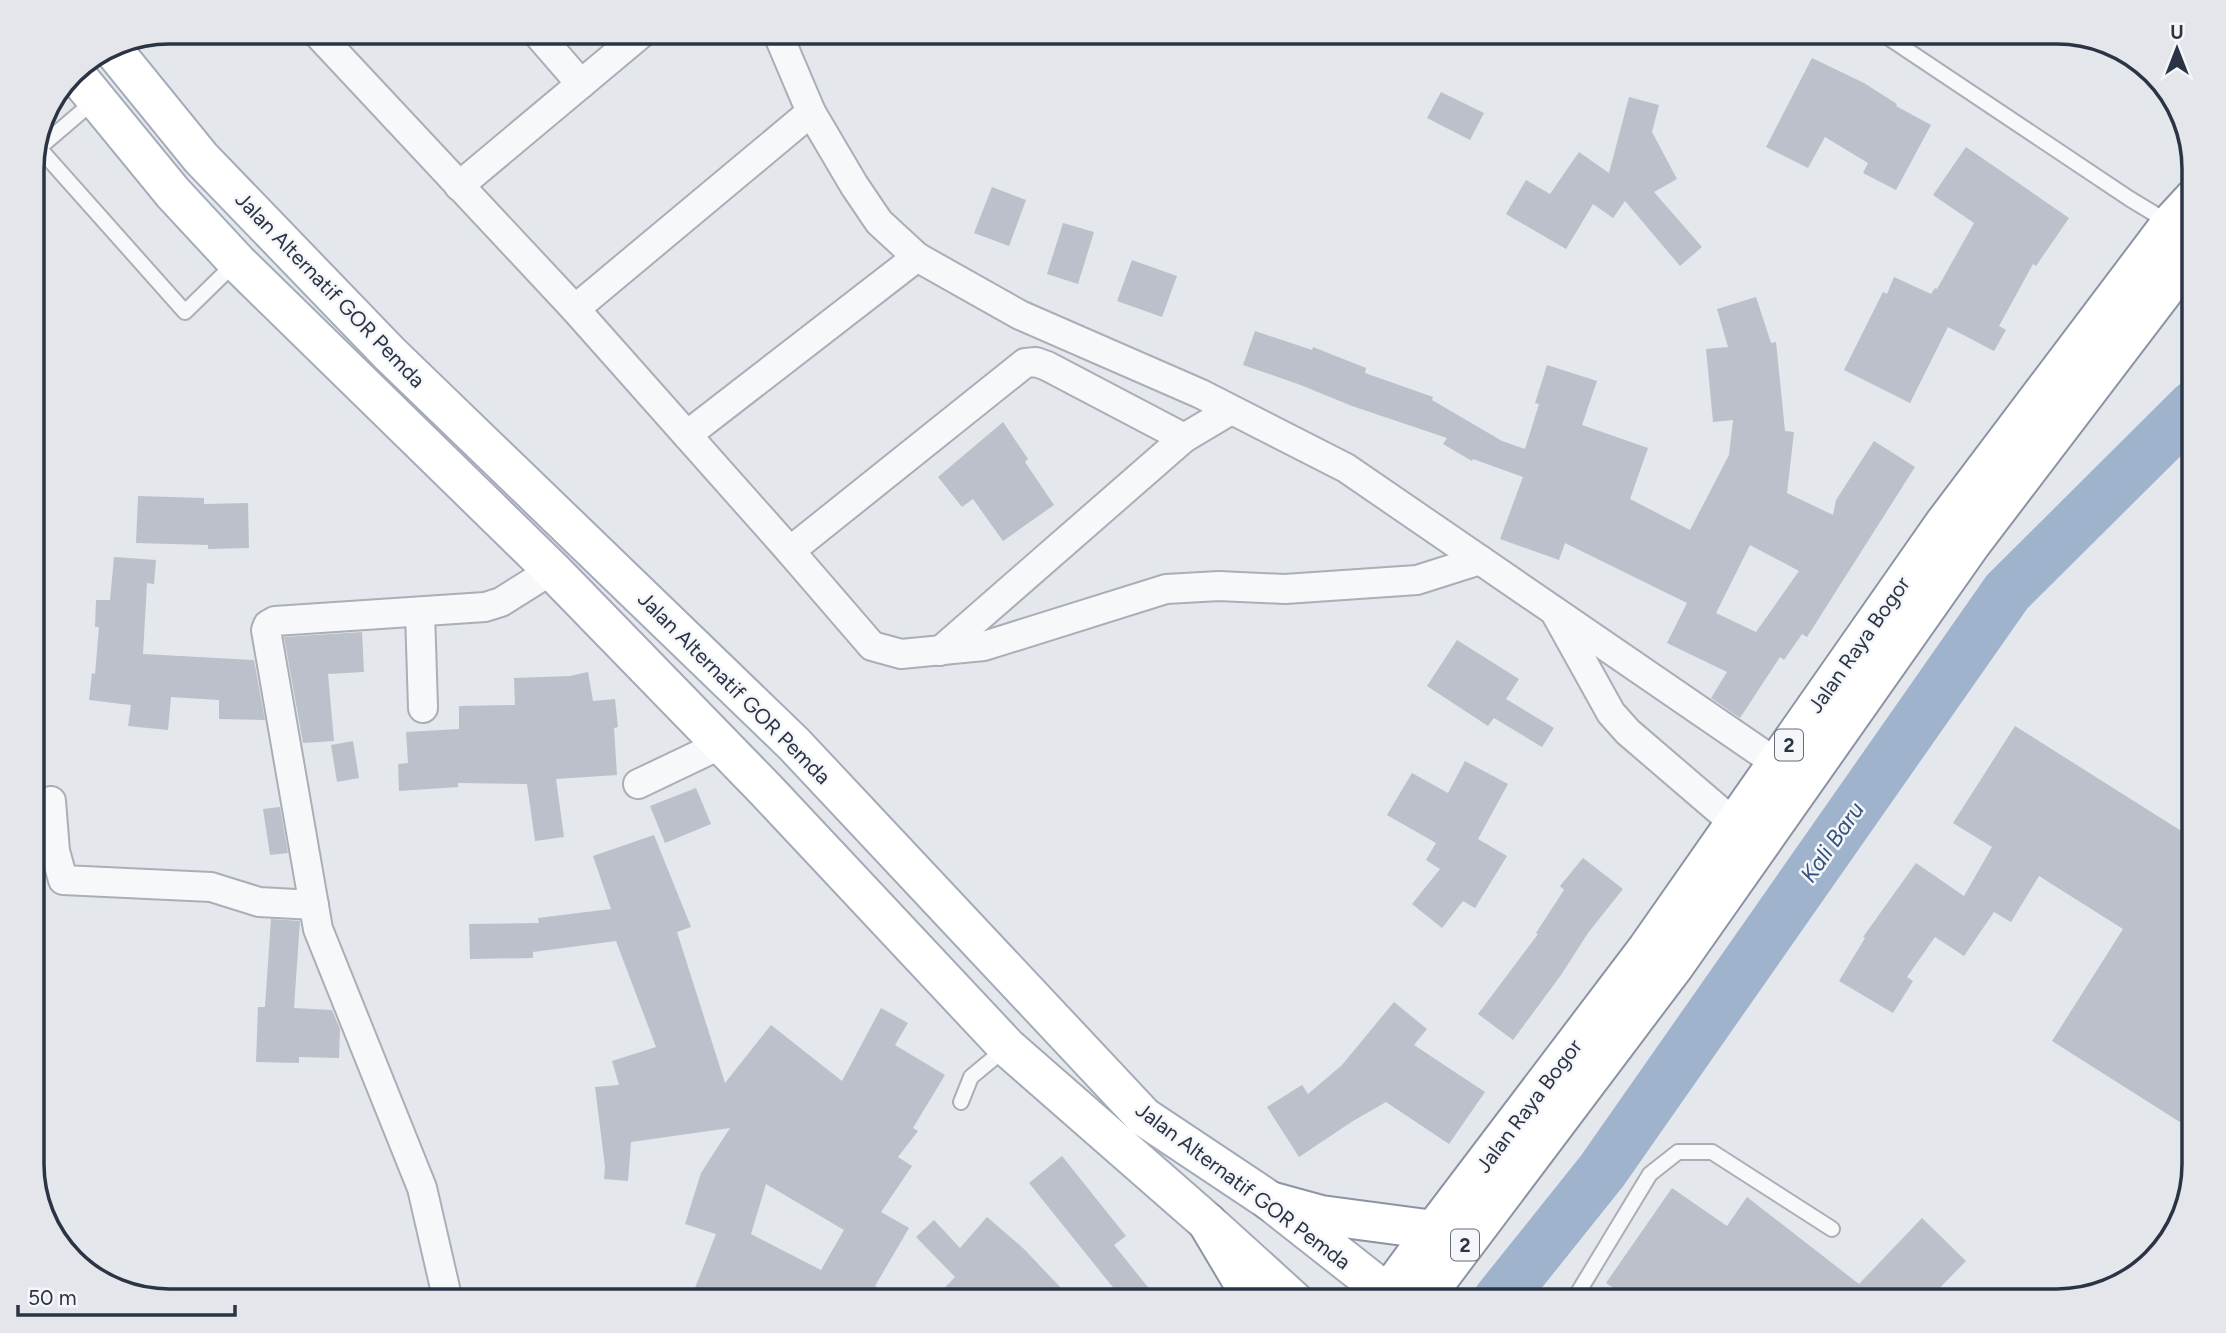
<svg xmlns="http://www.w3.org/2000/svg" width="2226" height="1333" font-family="Figtree,sans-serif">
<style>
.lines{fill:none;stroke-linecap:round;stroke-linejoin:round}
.river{stroke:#9fb4cc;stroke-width:52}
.building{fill:#bbc0ca;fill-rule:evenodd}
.service-casing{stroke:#a9aeb7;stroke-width:18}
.minor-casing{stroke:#a9aeb7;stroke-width:32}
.primary-casing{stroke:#a3abb8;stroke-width:42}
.trunk-casing{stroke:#8b94a3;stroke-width:42}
.service{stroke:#f7f8fa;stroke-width:14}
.minor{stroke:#f7f8fa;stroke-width:28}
.primary{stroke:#fff;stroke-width:38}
.trunk{stroke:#fff;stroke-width:38}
.labels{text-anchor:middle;stroke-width:5;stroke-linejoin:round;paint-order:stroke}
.shield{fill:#f4f6f9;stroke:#676e7b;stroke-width:2}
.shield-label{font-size:19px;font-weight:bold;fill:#2b3445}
.street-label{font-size:21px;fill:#2b3445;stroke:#f4f6f9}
.water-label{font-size:23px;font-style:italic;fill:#34527a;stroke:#f4f6f9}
.rim{fill:none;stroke:#2b3445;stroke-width:3.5}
</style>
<rect width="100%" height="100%" fill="#e4e7ec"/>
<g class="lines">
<!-- river -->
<path class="river" d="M1498,1301L1602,1171L2007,592L2194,406"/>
</g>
<!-- building -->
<g class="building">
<path d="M1812,58L1864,83L1897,104L1896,106L1931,125L1896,190L1863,173L1868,163L1825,137L1808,168L1766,147Z"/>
<path d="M1441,92L1484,113L1470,140L1427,118Z"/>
<path d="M1629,97L1659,105L1652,132L1677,179L1654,192L1702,247L1680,266L1625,201L1613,218L1593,204L1566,249L1506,214L1526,180L1550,194L1579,152L1609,173Z"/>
<path d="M1966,147L2069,218L2036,266L2033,264L1999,326L2006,330L1994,351L1948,327L1910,403L1844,370L1883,292L1887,294L1894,277L1931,294L1935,288L1937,289L1974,223L1933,195Z"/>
<path d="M992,187L1026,200L1009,246L974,233Z"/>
<path d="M1063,223L1094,232L1078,284L1047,274Z"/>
<path d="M1132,260L1177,276L1162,317L1117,301Z"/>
<path d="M1756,297L1771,343L1776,342L1785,431L1794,432L1787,493L1833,515L1836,500L1874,441L1915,467L1807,637L1802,634L1784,660L1780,657L1740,718L1711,698L1727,672L1667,643L1687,603L1565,543L1559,560L1500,539L1523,477L1473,459L1472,461L1443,444L1447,438L1352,406L1298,384L1243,365L1255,331L1312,350L1313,347L1366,368L1365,373L1433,397L1432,400L1502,441L1525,449L1539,404L1535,403L1547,365L1597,381L1582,425L1648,448L1630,499L1690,530L1729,455L1733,420L1713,422L1706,349L1728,347L1717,309ZM1750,545L1799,571L1756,632L1716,613Z"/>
<path d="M1003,422L1028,459L1025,462L1054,505L1003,541L973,499L962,507L938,477Z"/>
<path d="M138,496L204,498V504L248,503L249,548L208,549V545L136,543Z"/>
<path d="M114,557L156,560L154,584L147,583L143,654L254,660L265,720L219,719V700L171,697L168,730L128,726L131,705L89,700L92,673L95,674L99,627H95L96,600H110Z"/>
<path d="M362,632L364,672L328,674L334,741L303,743L284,637Z"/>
<path d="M1457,640L1519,679L1506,699L1554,728L1542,747L1494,718L1488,726L1427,686Z"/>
<path d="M588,672L593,701L615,699L618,727L614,728L617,775L556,779L564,837L535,841L527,784L458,783V787L399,791L398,764L408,763L406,732L459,729V706L515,705L514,678L570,676Z"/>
<path d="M2015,726L2194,839V1131L2052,1041L2123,929L2039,876L2011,922L1994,912L1964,956L1935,937L1907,977L1913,981L1893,1013L1839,981L1865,938L1863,937L1916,863L1964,896L1992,847L1953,823Z"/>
<path d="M353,741L359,778L337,782L331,745Z"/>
<path d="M1465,761L1508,784L1478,839L1507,856L1475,908L1463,901L1442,928L1412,904L1440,869L1426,860L1436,843L1387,815L1412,773L1448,793Z"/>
<path d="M696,788L711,824L665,843L650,806Z"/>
<path d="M280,807L288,853L270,855L263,809Z"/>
<path d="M654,835L691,927L677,932L725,1083L771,1025L842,1081L881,1008L908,1023L895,1045L945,1075L913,1128L918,1131L898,1157L912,1166L881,1212L909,1228L875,1286L898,1301H690L716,1234L685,1224L701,1173L730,1128L631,1142L628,1181L604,1179L605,1167L595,1087L619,1085L612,1061L656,1047L616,941L533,952V958L470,959L469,924L539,923L538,918L611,909L593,856ZM766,1184L844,1230L821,1270L751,1234Z"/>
<path d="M1583,858L1623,889L1588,933L1561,975L1513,1040L1478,1014L1538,934L1536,933L1564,890L1560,886Z"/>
<path d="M271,919L300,921L294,1008L332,1010L340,1029L339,1058L299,1057V1063L256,1062L258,1007H265Z"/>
<path d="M1394,1002L1427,1029L1414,1045L1485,1092L1449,1144L1386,1102L1353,1121L1299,1157L1267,1107L1302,1085L1308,1094L1342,1065Z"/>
<path d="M1062,1156L1126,1236L1114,1245L1159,1301H1124L1029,1183Z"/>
<path d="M1672,1188L1727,1226L1747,1197L1859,1284L1922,1218L1966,1261L1927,1301H1633L1606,1283Z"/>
<path d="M987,1217L1024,1249L1061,1288L1047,1301H932L955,1277L916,1237L934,1220L960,1248Z"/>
</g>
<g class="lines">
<defs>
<g id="service">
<path d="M1880,32L2130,199L2168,222"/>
<path d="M94,101L39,148L185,312L235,263"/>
<path d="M961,1102L971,1077L1006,1048"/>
<path d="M1573,1301L1650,1174L1678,1152H1712L1832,1229"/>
</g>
<g id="minor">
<path d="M316,32L575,309L790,551"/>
<path d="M536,32L581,84"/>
<path d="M777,32L811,112L854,185L879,222L917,257L1020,315L1201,394L1346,468L1776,763"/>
<path d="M459,186L643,32"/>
<path d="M575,309L811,112"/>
<path d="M687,435L917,257"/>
<path d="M1184,438L1047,366L1036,362L1025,363L790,551L872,646L901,654L984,646L1166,589L1219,586L1285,589L1417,580L1480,560"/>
<path d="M420,612L423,708"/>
<path d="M1556,614L1611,713L1628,732L1734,823"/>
<path d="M940,651L1184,438L1231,410"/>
<path d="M638,784L722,744"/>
<path d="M51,801L55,851L63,880L211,887L259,902L314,905"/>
<path d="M448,1301L422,1188L318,929L266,630L268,625L275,621L485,607L501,602L552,570"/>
</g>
<g id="primary">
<path d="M110,46L201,158L390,354L794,744L1144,1117L1270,1201L1397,1301"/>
<path d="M73,71L173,193L237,262L552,570L766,790L1007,1047L1207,1222L1294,1301"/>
</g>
<g id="trunk">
<path d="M1270,1201L1321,1215L1434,1230"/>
<path d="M1207,1222L1254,1301"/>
<path d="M1382,1301L1434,1230L1647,949L1944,524L2171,223L2194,198"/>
<path d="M1422,1301L1675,965L1971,544L2194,251"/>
</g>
</defs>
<!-- service casing -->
<use href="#service" class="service-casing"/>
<!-- minor casing -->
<use href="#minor" class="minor-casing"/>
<!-- primary casing -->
<use href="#primary" class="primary-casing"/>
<!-- trunk casing -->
<use href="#trunk" class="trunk-casing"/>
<!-- service -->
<use href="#service" class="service"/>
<!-- minor -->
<use href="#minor" class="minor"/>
<!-- primary -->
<use href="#primary" class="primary"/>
<!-- trunk -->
<use href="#trunk" class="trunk"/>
</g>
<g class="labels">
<!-- shield labels -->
<g class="shield">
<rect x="1775" y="729.5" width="28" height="31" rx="5"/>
<rect x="1451" y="1229.5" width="28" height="31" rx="5"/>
</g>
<g class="shield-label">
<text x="1789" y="752">2</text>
<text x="1465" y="1252">2</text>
</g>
<!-- street labels -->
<g class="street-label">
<text transform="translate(330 290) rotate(46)" y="7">Jalan Alternatif GOR Pemda</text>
<text transform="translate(1859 645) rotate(-55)" y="7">Jalan Raya Bogor</text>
<text transform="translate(734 688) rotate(45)" y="7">Jalan Alternatif GOR Pemda</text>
<text transform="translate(1529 1106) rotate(-53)" y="7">Jalan Raya Bogor</text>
<text transform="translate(1243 1186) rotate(37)" y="7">Jalan Alternatif GOR Pemda</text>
</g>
<!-- water labels -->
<g class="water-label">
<text transform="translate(1832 842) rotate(-55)" y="8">Kali Baru</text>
</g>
</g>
<!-- crop -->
<path d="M0 0H2226V1333H0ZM169 44H2057A125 125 0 0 1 2182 169V1164A125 125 0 0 1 2057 1289H169A125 125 0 0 1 44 1164V169A125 125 0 0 1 169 44Z" fill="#e4e6eb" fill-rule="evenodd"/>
<path class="rim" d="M169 44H2057A125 125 0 0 1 2182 169V1164A125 125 0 0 1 2057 1289H169A125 125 0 0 1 44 1164V169A125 125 0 0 1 169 44Z"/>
<!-- north arrow -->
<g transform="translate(2177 49)" stroke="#f4f6f9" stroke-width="5" paint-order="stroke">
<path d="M0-5L12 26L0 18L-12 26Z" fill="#2b3445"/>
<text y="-10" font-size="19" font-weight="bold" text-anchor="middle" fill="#2b3445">U</text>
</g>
<!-- scale -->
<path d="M18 1305v10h217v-10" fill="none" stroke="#2b3445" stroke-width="3.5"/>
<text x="28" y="1305" font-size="21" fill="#2b3445" stroke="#f4f6f9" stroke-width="5" paint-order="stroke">50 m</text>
</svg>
